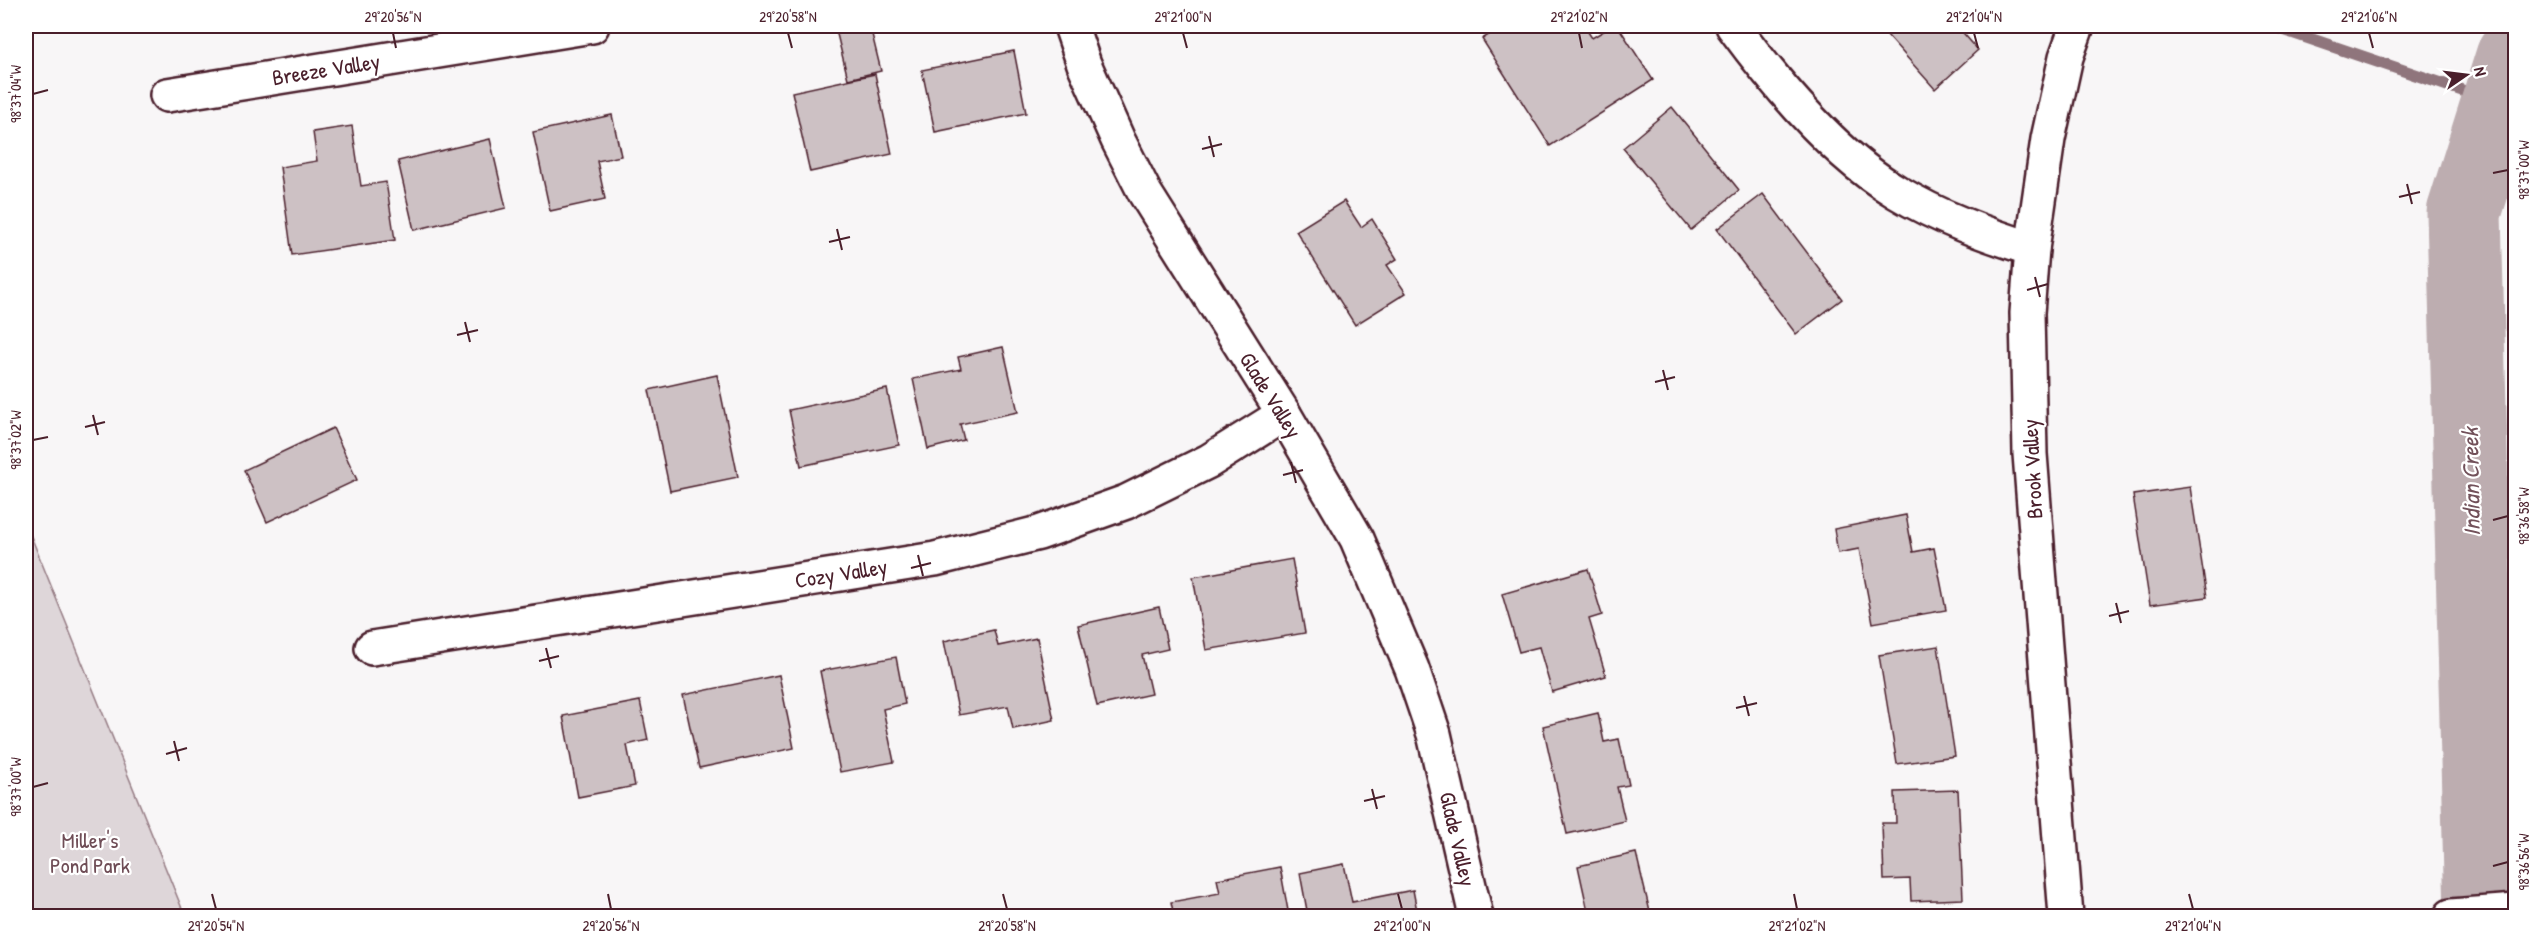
<svg xmlns="http://www.w3.org/2000/svg" width="2541" height="942" font-family="'Patrick Hand',sans-serif">
<style>
.green{fill:#ded6d9;stroke:#947a82;stroke-width:1.5}
.lines{fill:none;stroke-linecap:round;stroke-linejoin:round}
.stream{stroke:#8f747b;stroke-width:12}
.river{stroke:#bdadb0;stroke-width:75}
.building{fill:#cdc1c4;stroke:#4a1f2b;stroke-width:1.5}
.minor-casing{stroke:#4a1f2b;stroke-width:38}
.tertiary-casing{stroke:#4a1f2b;stroke-width:38}
.minor{stroke:#fff;stroke-width:33}
.tertiary{stroke:#fff;stroke-width:33}
.ticks{fill:none;stroke:#4a1f2b;stroke-width:2}
.labels{text-anchor:middle;stroke-width:4.5;stroke-linejoin:round;paint-order:stroke}
.street-label{font-size:22px;fill:#4a1f2b;stroke:#fff}
.park-label{font-size:22px;fill:#6f4d56;stroke:#fff}
.water-label{font-size:24px;font-style:italic;fill:#72515a;stroke:#fff}
.neatline{fill:none;stroke:#4a1f2b;stroke-width:2}
.ticks-label{font-size:15px;text-anchor:middle;fill:#4a1f2b}
</style>
<rect width="100%" height="100%" fill="#f8f6f7"/>
<filter id="ink" filterUnits="userSpaceOnUse"><feTurbulence type="fractalNoise" baseFrequency=".0167" numOctaves="2"/><feDisplacementMap in="SourceGraphic" scale="12" xChannelSelector="R" yChannelSelector="G"/><feConvolveMatrix kernelMatrix="1 2 1 2 8 2 1 2 1" color-interpolation-filters="sRGB"/></filter>
<g filter="url(#ink)">
<!-- green -->
<path class="green" d="M26,524L185,916H26Z"/>
<g class="lines">
<!-- stream -->
<path class="stream" d="M2273,26L2499,103"/>
<!-- river -->
<path class="river" d="M2482,916L2464,213L2513,57L2516,55"/>
</g>
<!-- building -->
<g class="building">
<path d="M835,26H870L881,71L848,79Z"/>
<path d="M1503,26H1584L1592,38L1612,26H1618L1653,80L1550,146L1482,39Z"/>
<path d="M1879,26H1960L1958,27L1978,50L1935,89Z"/>
<path d="M1014,51L1026,113L935,132L922,70Z"/>
<path d="M875,74L892,154L810,172L792,92Z"/>
<path d="M1672,107L1739,190L1691,230L1623,148Z"/>
<path d="M612,115L621,156L597,161L605,199L550,211L533,132Z"/>
<path d="M352,126L361,186L386,182L395,240L292,255L280,167L317,161L313,132Z"/>
<path d="M490,139L506,208L414,230L398,161Z"/>
<path d="M1763,194L1842,299L1796,334L1717,229Z"/>
<path d="M1344,201L1361,227L1372,219L1397,259L1387,265L1406,293L1355,325L1296,231Z"/>
<path d="M1003,347L1018,412L960,424L964,440L928,449L913,379L961,369L958,357Z"/>
<path d="M717,375L738,477L670,491L649,390Z"/>
<path d="M887,389L899,445L801,466L789,410Z"/>
<path d="M333,428L357,480L267,522L244,470Z"/>
<path d="M2190,487L2207,597L2150,605L2133,495Z"/>
<path d="M1906,515L1913,552L1934,548L1946,610L1873,623L1859,549L1838,553L1834,529Z"/>
<path d="M1292,559L1305,633L1206,650L1193,577Z"/>
<path d="M1588,569L1602,615L1589,619L1606,676L1552,692L1539,647L1519,652L1502,594Z"/>
<path d="M1159,607L1168,649L1142,655L1151,694L1097,706L1078,625Z"/>
<path d="M994,630L998,646L1037,638L1054,720L1013,729L1008,706L959,715L944,641Z"/>
<path d="M1938,646L1955,756L1897,764L1879,655Z"/>
<path d="M896,657L905,704L883,709L894,762L840,772L820,671Z"/>
<path d="M779,675L794,748L699,768L683,695Z"/>
<path d="M640,701L648,740L627,745L635,786L578,797L563,716Z"/>
<path d="M1598,713L1604,742L1619,739L1629,785L1617,787L1625,821L1567,834L1543,726Z"/>
<path d="M1958,790L1963,899L1911,901L1910,879L1884,880L1882,823H1896L1895,792Z"/>
<path d="M1636,853L1651,916H1589L1578,866Z"/>
<path d="M1344,864L1352,902L1413,890L1418,916H1308L1300,873Z"/>
<path d="M1280,867L1289,916H1174L1171,902L1220,893L1217,879Z"/>
</g>
<g class="lines">
<defs>
<g id="minor">
<path d="M1071,26L1084,64L1118,140L1145,193L1284,414L1357,539L1412,669L1434,734L1476,916"/>
<path d="M1733,26C1775,83 1836,156 1897,192C1940,218 1985,234 2032,249"/>
<path d="M167,95L592,26"/>
<path d="M372,648L935,559L1039,533L1126,502L1209,461L1284,414"/>
<path d="M2066,916L2030,454L2027,313L2032,249L2048,139L2066,57L2077,26"/>
</g>
<path id="tertiary" d="M2451,916L2516,911"/>
</defs>
<!-- minor casing -->
<use href="#minor" class="minor-casing"/>
<!-- tertiary casing -->
<use href="#tertiary" class="tertiary-casing"/>
<!-- minor -->
<use href="#minor" class="minor"/>
<!-- tertiary -->
<use href="#tertiary" class="tertiary"/>
</g>
</g>
<!-- ticks -->
<path class="ticks" d="M393,33L396,48M788,33L792,48M1183,33L1187,48M1579,33L1582,48M1974,33L1978,48M2369,33L2373,48M33,94L48,90M1209,136L1214,157M1202,149L1222,144M2493,173L2508,170M2407,184L2412,204M2399,197L2420,192M837,229L842,250M829,242L850,237M2035,277L2040,297M2027,290L2048,284M465,322L470,342M457,335L478,330M1663,370L1668,390M1655,382L1675,377M93,415L98,435M85,427L105,422M33,440L48,437M1291,462L1296,483M1283,475L1303,470M2493,520L2508,516M918,555L923,576M911,568L931,563M2116,603L2121,623M2109,616L2129,611M546,648L551,668M539,661L559,656M1744,696L1749,716M1736,708L1757,703M174,741L179,761M166,754L187,748M33,787L48,783M1372,789L1377,809M1364,801L1385,796M2493,866L2508,862M212,894L216,909M608,894L611,909M1003,894L1007,909M1398,894L1402,909M1794,894L1797,909M2189,894L2193,909"/>
<g class="labels">
<!-- street labels -->
<g class="street-label">
<text transform="translate(326 69) rotate(-9)" y="8">Breeze Valley</text>
<text transform="translate(1271 395) rotate(58)" y="8">Glade Valley</text>
<text transform="translate(2032 469) rotate(-93)" y="8">Brook Valley</text>
<text transform="translate(841 573) rotate(-9)" y="8">Cozy Valley</text>
<text transform="translate(1458 839) rotate(77)" y="8">Glade Valley</text>
</g>
<!-- park labels -->
<g class="park-label">
<text x="90" y="848">Miller's<tspan x="90" dy="25">Pond Park</tspan></text>
</g>
<!-- water labels -->
<g class="water-label">
<text transform="translate(2471 482) rotate(-91)" y="8">Indian Creek</text>
</g>
</g>
<!-- margin -->
<rect width="2541" height="942" fill="none" stroke="#fff" stroke-width="66"/>
<!-- north arrow -->
<g transform="translate(2466 75) rotate(76)" stroke="#ffffff" stroke-width="4.5" paint-order="stroke">
<path d="M0-4.5L10 22L0 15L-10 22Z" fill="#4a1f2b"/>
<text y="-9" font-size="16" font-weight="bold" text-anchor="middle" fill="#4a1f2b">N</text>
</g>
<rect x="33" y="33" width="2475" height="876" class="neatline"/>
<g class="ticks-label">
<text x="393" y="22">29°20'56"N</text>
<text x="788" y="22">29°20'58"N</text>
<text x="1183" y="22">29°21'00"N</text>
<text x="1579" y="22">29°21'02"N</text>
<text x="1974" y="22">29°21'04"N</text>
<text x="2369" y="22">29°21'06"N</text>
<text transform="translate(16 94) rotate(-90)" y="5">98°37'04"W</text>
<text transform="translate(2524 170) rotate(-90)" y="5">98°37'00"W</text>
<text transform="translate(16 440) rotate(-90)" y="5">98°37'02"W</text>
<text transform="translate(2524 516) rotate(-90)" y="5">98°36'58"W</text>
<text transform="translate(16 787) rotate(-90)" y="5">98°37'00"W</text>
<text transform="translate(2524 862) rotate(-90)" y="5">98°36'56"W</text>
<text x="216" y="931">29°20'54"N</text>
<text x="611" y="931">29°20'56"N</text>
<text x="1007" y="931">29°20'58"N</text>
<text x="1402" y="931">29°21'00"N</text>
<text x="1797" y="931">29°21'02"N</text>
<text x="2193" y="931">29°21'04"N</text>
</g>
</svg>
